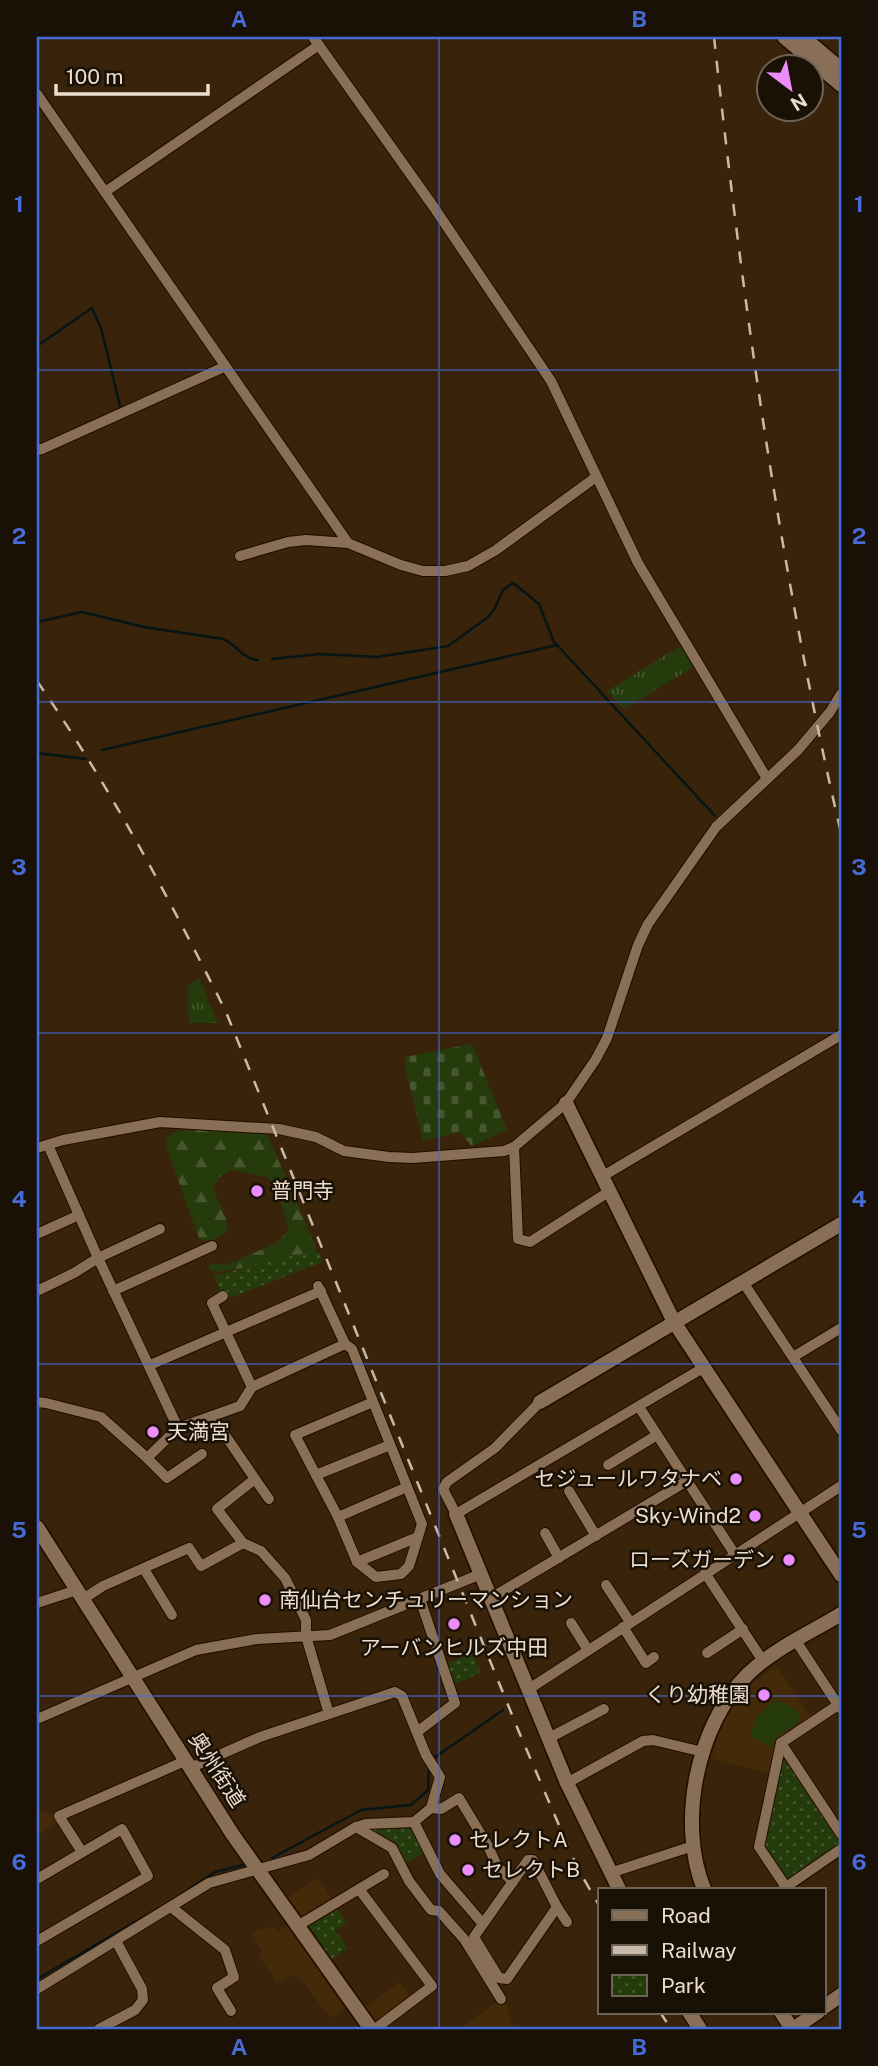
<svg xmlns="http://www.w3.org/2000/svg" width="878" height="2066" font-family="'Public Sans','Noto Sans JP',sans-serif">
<style>
.built{fill:#442a09}
.grass{fill:url(#grass-tufts)}
.forest{fill:url(#forest-firs)}
.cemetery{fill:url(#cemetery-stones)}
.park{fill:url(#park-dots)}
.garden{fill:#263b0b}
.lines{fill:none;stroke-linecap:round;stroke-linejoin:round}
.stream{stroke:#061515;stroke-width:2.5}
.street-casing{stroke:#200c00;stroke-width:12}
.secondary-casing{stroke:#200c00;stroke-width:17}
.street{stroke:#886f55;stroke-width:10}
.secondary{stroke:#886f55;stroke-width:14}
.rail{stroke:#cabaaa;stroke-width:2.5;stroke-dasharray:12 12;stroke-linecap:butt}
.grid{fill:none;stroke:#466bd6;stroke-width:2;stroke-opacity:0.55}
.poi-dot{fill:#eb8dfb;stroke:#191006;stroke-width:2.5}
.labels{text-anchor:middle;stroke-width:5;stroke-linejoin:round;paint-order:stroke}
.poi-label{font-size:21px;fill:#ecddcf;stroke:#191006;text-anchor:start}
.street-label{font-size:21px;fill:#ecddcf;stroke:#191006}
.neatline{fill:none;stroke:#466bd6;stroke-width:2.5}
.grid-label{font-size:23px;text-anchor:middle;font-weight:bold;fill:#466bd6}
</style>
<defs>
<pattern id="grass-tufts" width="24" height="20" patternUnits="userSpaceOnUse" patternTransform="scale(1.75)"><rect width="24" height="20" fill="#263b0b"/><path d="M3 7l-1-3M5 7V3M7 7l1-3M15 17l-1-3M17 17v-4M19 17l1-3" fill="none" stroke="#46572e"/></pattern>
<pattern id="forest-firs" width="22" height="20" patternUnits="userSpaceOnUse" patternTransform="scale(1.75)"><rect width="22" height="20" fill="#263b0b"/><path d="M5 1l3.5 6h-7zM16 11l3.5 6h-7z" fill="#46572e"/></pattern>
<pattern id="cemetery-stones" width="16" height="16" patternUnits="userSpaceOnUse" patternTransform="scale(1.75)"><rect width="16" height="16" fill="#263b0b"/><path d="M2 7V4a2 2 0 0 1 4 0v3zM10 15v-3a2 2 0 0 1 4 0v3z" fill="#46572e"/></pattern>
<pattern id="park-dots" width="8" height="8" patternUnits="userSpaceOnUse" patternTransform="scale(1.75)"><rect width="8" height="8" fill="#263b0b"/><path d="M2 2h.1M6 6h.1" fill="none" stroke="#46572e" stroke-width="1.8" stroke-linecap="round"/></pattern>
</defs>
<rect width="100%" height="100%" fill="#39240b"/>
<!-- built -->
<g class="built">
<path d="M776,1665L811,1717L777,1742L770,1773L712,1758L720,1727L729,1709L743,1691Z"/>
<path d="M37,1805L41,1812L54,1815L59,1823L37,1835Z"/>
<path d="M319,1878L332,1900L302,1918L287,1897Z"/>
<path d="M288,1924L346,2007L330,2018L302,1980L293,1975L277,1983L258,1954L262,1951L252,1934L256,1930L273,1927L278,1931Z"/>
<path d="M399,1982L411,1998L377,2024L365,2008Z"/>
<path d="M504,1996L514,2029H461Z"/>
</g>
<!-- grass -->
<g class="grass">
<path d="M682,645L695,666L624,709L607,691Z"/>
<path d="M199,978L218,1023H189L187,987Z"/>
</g>
<!-- forest -->
<path class="forest" d="M183,1130L259,1131L267,1134L316,1247L314,1255L219,1272L209,1270L210,1263L226,1265L277,1243L289,1229L276,1185L267,1177L231,1170L218,1178L213,1189L227,1221V1232L212,1240L204,1241L199,1238L166,1146C166,1134 173,1133 183,1130Z"/>
<!-- cemetery -->
<path class="cemetery" d="M472,1044L507,1130L472,1146L459,1132L423,1141L406,1071L405,1057Z"/>
<!-- park -->
<g class="park">
<path d="M318,1251L323,1262L224,1300L214,1276L271,1260Z"/>
<path d="M474,1653L480,1673L455,1684L447,1664Z"/>
<path d="M788,1760L840,1841L839,1847L787,1881L764,1845L782,1761Z"/>
<path d="M410,1825L425,1853L405,1863L396,1846L366,1826Z"/>
<path d="M336,1907L346,1923L335,1930L348,1948L331,1959L308,1924Z"/>
</g>
<!-- garden -->
<path class="garden" d="M775,1699L796,1709L801,1720L775,1739L771,1747L750,1736L756,1718Z"/>
<g class="lines">
<!-- stream -->
<g class="stream">
<path d="M37,346L92,308L101,328L121,410"/>
<path d="M37,622L82,612L144,627L223,639C237,645 243,659 258,660"/>
<path d="M272,659L321,654L377,657L448,646L488,617L494,610L503,590L513,583L539,604L554,642L557,645"/>
<path d="M102,750L557,645L715,816"/>
<path d="M37,753L86,759"/>
<path d="M431,1760L503,1710"/>
<path d="M272,1858L361,1810L411,1805L428,1790L429,1766"/>
<path d="M37,1979L171,1901L215,1872L243,1865"/>
</g>
<defs>
<g id="street">
<path d="M313,37L433,206L551,381L638,563L766,777"/>
<path d="M37,94L348,543"/>
<path d="M105,192L319,45"/>
<path d="M37,450L42,449L224,367"/>
<path d="M240,556L288,542L306,540L348,543L401,565L423,571H445L468,566L496,550L596,477"/>
<path d="M48,1145L98,1258L178,1428"/>
<path d="M514,1147L518,1239L530,1242L610,1191"/>
<path d="M37,1148L63,1140L160,1122L279,1129L316,1137L344,1151L389,1157L413,1158L504,1151L514,1147L566,1103L596,1059L607,1038L638,945L648,924L716,827L798,750L830,712L841,694"/>
<path d="M603,1176L841,1035"/>
<path d="M37,1234L79,1215"/>
<path d="M743,1282L841,1430"/>
<path d="M37,1291L74,1273L98,1258L160,1229"/>
<path d="M113,1291L212,1246"/>
<path d="M223,1296L212,1303L252,1387"/>
<path d="M345,1344L352,1349L422,1524L409,1566L401,1574L376,1577L357,1562L338,1517L295,1435L373,1402"/>
<path d="M793,1357L841,1328"/>
<path d="M150,1365L321,1291"/>
<path d="M37,1402L46,1403L101,1417L147,1458L178,1428L212,1416L255,1479L217,1509L243,1543L261,1551L285,1578L306,1620V1636L329,1714"/>
<path d="M540,1402L495,1448L447,1482L443,1489L456,1514L703,1368"/>
<path d="M639,1407L734,1553"/>
<path d="M212,1416L240,1406L252,1387L345,1344L318,1286"/>
<path d="M147,1458L167,1478L202,1454"/>
<path d="M608,1465L657,1435"/>
<path d="M316,1475L390,1445"/>
<path d="M255,1479L269,1499"/>
<path d="M569,1491L596,1536"/>
<path d="M338,1517L407,1487"/>
<path d="M545,1533L559,1558"/>
<path d="M357,1562L418,1537"/>
<path d="M144,1569L172,1615"/>
<path d="M705,1573L763,1661"/>
<path d="M606,1585L630,1622"/>
<path d="M491,1598L687,1481"/>
<path d="M83,1599L103,1586L189,1548L201,1566L243,1543"/>
<path d="M37,1603L77,1590"/>
<path d="M571,1623L588,1650"/>
<path d="M623,1627L646,1663L654,1657"/>
<path d="M796,1641L840,1708"/>
<path d="M707,1653L743,1629"/>
<path d="M529,1689L841,1486"/>
<path d="M37,1719L196,1650L257,1639L330,1635L481,1574"/>
<path d="M417,1732L455,1703L420,1599"/>
<path d="M549,1738L604,1709"/>
<path d="M781,1743L841,1834"/>
<path d="M567,1783L643,1741L653,1740L703,1752"/>
<path d="M431,1808L441,1809L459,1798L488,1846L497,1866L513,1882"/>
<path d="M414,1822L440,1874L483,1924L474,1937L499,1978L507,1979L557,1907L533,1860H528L483,1924"/>
<path d="M356,1827L392,1848L409,1881L431,1910L439,1911L464,1939L501,1999"/>
<path d="M82,1852L59,1816L185,1761"/>
<path d="M610,1873L693,1846"/>
<path d="M37,1879L122,1829L148,1876L37,1941"/>
<path d="M786,1887L759,1847L781,1743L838,1705"/>
<path d="M359,1889L432,1986L375,2029"/>
<path d="M783,1889L841,1849"/>
<path d="M171,1907L225,1950L234,1977L217,1988L231,2011"/>
<path d="M557,1907L567,1922"/>
<path d="M299,1925L384,1874"/>
<path d="M37,1989L209,1883L309,1855L356,1827L366,1824L414,1822L431,1808L440,1777L426,1755L402,1696L395,1692L260,1737L190,1768"/>
<path d="M99,2029L135,2010L143,2000L142,1989L116,1941"/>
</g>
<g id="secondary">
<path d="M784,37L841,85"/>
<path d="M803,37L841,69"/>
<path d="M566,1103L674,1322L841,1575"/>
<path d="M540,1402L841,1224"/>
<path d="M456,1514L567,1783L619,1889"/>
<path d="M37,1527L233,1835L371,2029"/>
<path d="M704,1889C677,1823 697,1725 747,1675C773,1649 810,1633 841,1614"/>
<path d="M824,2007L841,1995"/>
<path d="M689,2012L700,2029"/>
<path d="M781,2012L792,2029"/>
<path d="M793,2029L818,2012"/>
</g>
</defs>
<!-- street casing -->
<use href="#street" class="street-casing"/>
<!-- secondary casing -->
<use href="#secondary" class="secondary-casing"/>
<!-- street -->
<use href="#street" class="street"/>
<!-- secondary -->
<use href="#secondary" class="secondary"/>
<!-- rail -->
<g class="rail">
<path d="M714,37C743,304 780,571 841,833"/>
<path d="M37,681C109,785 169,898 226,1012L519,1732L577,1867L600,1907"/>
<path d="M660,2012L671,2029"/>
</g>
</g>
<!-- grid -->
<path class="grid" d="M439,37V2029M37,370H841M37,702H841M37,1033H841M37,1364H841M37,1696H841"/>
<!-- markers -->
<g class="poi-dot">
<circle cx="257" cy="1191" r="7"/>
<circle cx="153" cy="1432" r="7"/>
<circle cx="736" cy="1479" r="7"/>
<circle cx="755" cy="1516" r="7"/>
<circle cx="789" cy="1560" r="7"/>
<circle cx="265" cy="1600" r="7"/>
<circle cx="454" cy="1624" r="7"/>
<circle cx="764" cy="1695" r="7"/>
<circle cx="455" cy="1840" r="7"/>
<circle cx="468" cy="1870" r="7"/>
</g>
<g class="labels">
<!-- poi labels -->
<g class="poi-label">
<text x="271" y="1198">普門寺</text>
<text x="167" y="1439">天満宮</text>
<text x="722" y="1486" text-anchor="end">セジュールワタナベ</text>
<text x="741" y="1523" text-anchor="end">Sky-Wind2</text>
<text x="775" y="1567" text-anchor="end">ローズガーデン</text>
<text x="279" y="1607">南仙台センチュリーマンション</text>
<text x="454" y="1655" text-anchor="middle">アーバンヒルズ中田</text>
<text x="750" y="1702" text-anchor="end">くり幼稚園</text>
<text x="469" y="1847">セレクトA</text>
<text x="482" y="1877">セレクトB</text>
</g>
<!-- street labels -->
<g class="street-label">
<text transform="translate(217 1770) rotate(57)" y="7">奥州街道</text>
</g>
</g>
<!-- border -->
<rect width="878" height="2066" fill="none" stroke="#191006" stroke-width="77"/>
<!-- legend -->
<rect x="598" y="1888" width="228" height="126" fill="#191006" stroke="#6d6256" stroke-width="2"/>
<rect x="612" y="1910" width="35" height="10" fill="#886f55" stroke="#6d6256" stroke-width="2"/>
<text x="661" y="1923" font-size="21" fill="#ecddcf">Road</text>
<rect x="612" y="1945" width="35" height="10" fill="#cabaaa" stroke="#6d6256" stroke-width="2"/>
<text x="661" y="1958" font-size="21" fill="#ecddcf">Railway</text>
<rect x="612" y="1975" width="35" height="21" fill="url(#park-dots)" stroke="#6d6256" stroke-width="2"/>
<text x="661" y="1993" font-size="21" fill="#ecddcf">Park</text>
<!-- north arrow -->
<g transform="translate(790 88) rotate(148)"><circle r="33" fill="#191006" stroke="#6d6256" stroke-width="2"/>
<path d="M0-5L12 26L0 18L-12 26Z" fill="#eb8dfb"/>
<text y="-10" font-size="19" font-weight="bold" text-anchor="middle" fill="#ecddcf">N</text>
</g>
<!-- scale -->
<path d="M56 84v10h152v-10" fill="none" stroke="#ecddcf" stroke-width="3.5"/>
<text x="66" y="84" font-size="21" fill="#ecddcf" stroke="#191006" stroke-width="5" paint-order="stroke">100 m</text>
<rect x="38" y="38" width="802" height="1990" class="neatline"/>
<g class="grid-label">
<text x="239" y="27">A</text>
<text x="639" y="27">B</text>
<text x="19" y="212">1</text>
<text x="859" y="212">1</text>
<text x="19" y="544">2</text>
<text x="859" y="544">2</text>
<text x="19" y="875">3</text>
<text x="859" y="875">3</text>
<text x="19" y="1207">4</text>
<text x="859" y="1207">4</text>
<text x="19" y="1538">5</text>
<text x="859" y="1538">5</text>
<text x="19" y="1870">6</text>
<text x="859" y="1870">6</text>
<text x="239" y="2055">A</text>
<text x="639" y="2055">B</text>
</g>
</svg>
